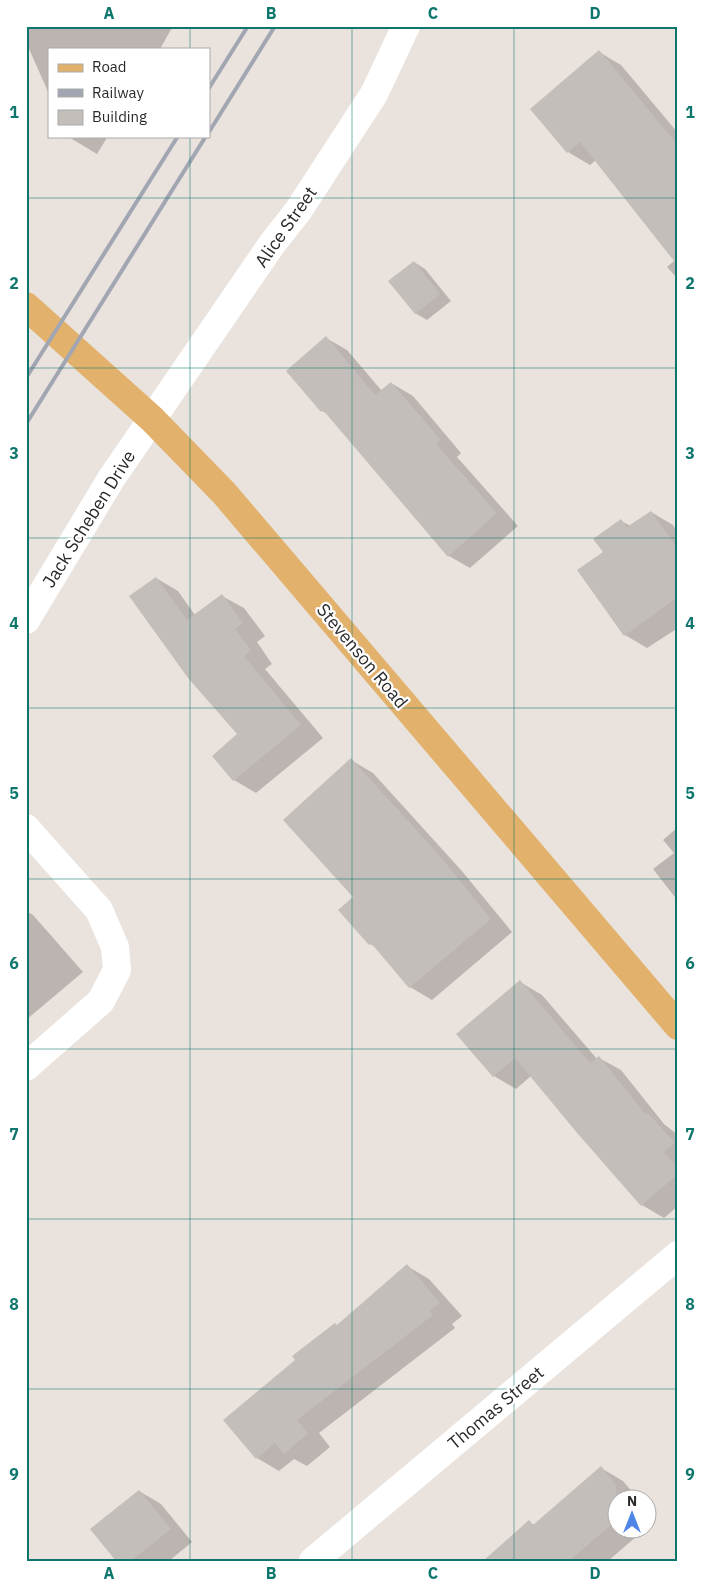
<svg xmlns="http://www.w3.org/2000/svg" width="704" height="1587" font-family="'IBM Plex Sans',sans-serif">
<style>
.shadow{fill:#0003}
.building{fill:#c3beb9}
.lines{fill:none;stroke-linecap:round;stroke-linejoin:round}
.minor{stroke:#fff;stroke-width:28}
.major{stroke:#e2b16b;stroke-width:28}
.rail{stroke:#a1a6b2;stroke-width:4}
.grid{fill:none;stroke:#0f766e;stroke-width:1;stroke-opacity:0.55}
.labels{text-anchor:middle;stroke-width:4.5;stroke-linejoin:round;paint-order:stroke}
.street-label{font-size:18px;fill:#2a2a2a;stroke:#fff}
.neatline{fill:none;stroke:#0f766e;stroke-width:2}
.grid-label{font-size:16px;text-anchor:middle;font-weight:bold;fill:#0f766e}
</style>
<rect width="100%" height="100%" fill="#eae2dd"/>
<!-- shadow -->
<g class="shadow">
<path d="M173,26L160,49H49V94L26,42L27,26Z"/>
<path d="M599,52L621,65L678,133V279L667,267L675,260L596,160L590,165L568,152Z"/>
<path d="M67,136H108L97,154Z"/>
<path d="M414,262L425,269L451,301L427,320L415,313Z"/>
<path d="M326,338L347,350L382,391L391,383L413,396L461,453L457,457L518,526L470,568L449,556L329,415L322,411Z"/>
<path d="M651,512L673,525L678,532V628L647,648L625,635L605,552L621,521L631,526Z"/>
<path d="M156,578L178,591L195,615L222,596L244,608L265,636L257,642L272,664L265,669L323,738L256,793L234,780L214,756L239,734Z"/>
<path d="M351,760L373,773L461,870L512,932L432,1000L410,987L377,948L370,944Z"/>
<path d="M678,827V901L653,869L674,853L663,840Z"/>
<path d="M26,911L33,915L83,972L26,1020Z"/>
<path d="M520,982L542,995L597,1059L599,1058L621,1070L664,1124L678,1135V1206L664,1218L642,1205L531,1076L516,1089L494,1076Z"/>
<path d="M407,1266L429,1279L462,1316L452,1324L455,1328L319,1433L330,1447L307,1466L294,1459L279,1471L257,1458L338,1326Z"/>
<path d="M601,1468L623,1481L639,1500H616V1530H644L608,1561H485L529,1522L535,1525Z"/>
<path d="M139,1491L161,1504L192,1542L169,1561H117Z"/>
<path d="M646,1508L656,1519L646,1527Z"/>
</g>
<!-- building -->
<g class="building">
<path d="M599,50L678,145V266L580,142L567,153L530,109Z"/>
<path d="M414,261L440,294L415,314L388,281Z"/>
<path d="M326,336L375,395L391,382L441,440L436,444L497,513L448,557L323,410L321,412L286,371Z"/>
<path d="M651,511L678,549V597L624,636L577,570L603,552L593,539L621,519L627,527Z"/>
<path d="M156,577L187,620L222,594L243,623L235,629L251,650L244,656L301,725L233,781L212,756L237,734L188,678L129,596Z"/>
<path d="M351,758L439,855L491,919L409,988L371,943L369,945L338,910L353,897L283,820Z"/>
<path d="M520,980L590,1063L599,1056L646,1115L648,1113L675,1143L664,1152L678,1168V1174L641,1206L578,1134L515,1058L493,1077L456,1034Z"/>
<path d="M407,1264L440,1303L430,1311L433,1315L297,1420L308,1433L284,1454L275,1443L256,1459L223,1420L295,1360L292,1356L335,1323L337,1325Z"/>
<path d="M601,1466L616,1485V1521L569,1561H483L529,1520L533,1525Z"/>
<path d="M139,1490L171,1529L131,1561H116L90,1529Z"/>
</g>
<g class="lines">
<!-- minor -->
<g class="minor">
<path d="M26,620L111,479L272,244L298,211L374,94L406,26"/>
<path d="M26,828L99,910L115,947L117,970L101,1001L26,1067"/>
<path d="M313,1561L678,1255"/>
</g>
<!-- major -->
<path class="major" d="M26,306L152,419L224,493L678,1026"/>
<!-- rail -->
<g class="rail">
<path d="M209,88L248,26"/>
<path d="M209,132L275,26"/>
<path d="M26,378L178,136"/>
<path d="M26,424L206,136"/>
</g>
</g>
<!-- grid -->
<path class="grid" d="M190,26V49M352,26V1561M514,26V1561M190,136V1561M26,198H678M26,368H678M26,538H678M26,708H678M26,879H678M26,1049H678M26,1219H678M26,1389H678"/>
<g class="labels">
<!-- street labels -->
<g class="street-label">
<text transform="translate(286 227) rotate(-55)" y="6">Alice Street</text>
<text transform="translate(89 519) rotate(-58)" y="6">Jack Scheben Drive</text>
<text transform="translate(362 656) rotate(50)" y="6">Stevenson Road</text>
<text transform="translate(496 1408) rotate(-40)" y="6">Thomas Street</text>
</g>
</g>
<!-- border -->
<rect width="704" height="1587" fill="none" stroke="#ffffff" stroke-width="55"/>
<!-- legend -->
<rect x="48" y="48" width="162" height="90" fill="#ffffff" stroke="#aaaaaa"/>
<rect x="58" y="64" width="25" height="8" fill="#e2b16b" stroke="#aaaaaa"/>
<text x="92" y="72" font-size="15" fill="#2a2a2a">Road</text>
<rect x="58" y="89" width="25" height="8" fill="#a1a6b2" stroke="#aaaaaa"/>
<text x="92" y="98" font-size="15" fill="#2a2a2a">Railway</text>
<rect x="58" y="110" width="25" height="15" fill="#c3beb9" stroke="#aaaaaa"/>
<text x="92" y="122" font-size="15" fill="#2a2a2a">Building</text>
<!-- north arrow -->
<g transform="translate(632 1514)"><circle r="24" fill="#ffffff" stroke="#aaaaaa"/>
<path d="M0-4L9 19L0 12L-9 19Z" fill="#4e85e7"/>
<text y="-8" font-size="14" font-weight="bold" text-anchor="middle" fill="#2a2a2a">N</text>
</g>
<rect x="28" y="28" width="648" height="1532" class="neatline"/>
<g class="grid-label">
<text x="109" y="19">A</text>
<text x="271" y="19">B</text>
<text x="433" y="19">C</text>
<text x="595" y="19">D</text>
<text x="14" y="118">1</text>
<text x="690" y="118">1</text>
<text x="14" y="289">2</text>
<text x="690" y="289">2</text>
<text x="14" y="459">3</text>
<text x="690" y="459">3</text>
<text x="14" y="629">4</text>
<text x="690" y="629">4</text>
<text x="14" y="799">5</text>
<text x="690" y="799">5</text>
<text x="14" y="969">6</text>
<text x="690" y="969">6</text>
<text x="14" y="1140">7</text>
<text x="690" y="1140">7</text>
<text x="14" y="1310">8</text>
<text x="690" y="1310">8</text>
<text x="14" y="1480">9</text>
<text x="690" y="1480">9</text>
<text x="109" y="1579">A</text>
<text x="271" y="1579">B</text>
<text x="433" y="1579">C</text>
<text x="595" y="1579">D</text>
</g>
</svg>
